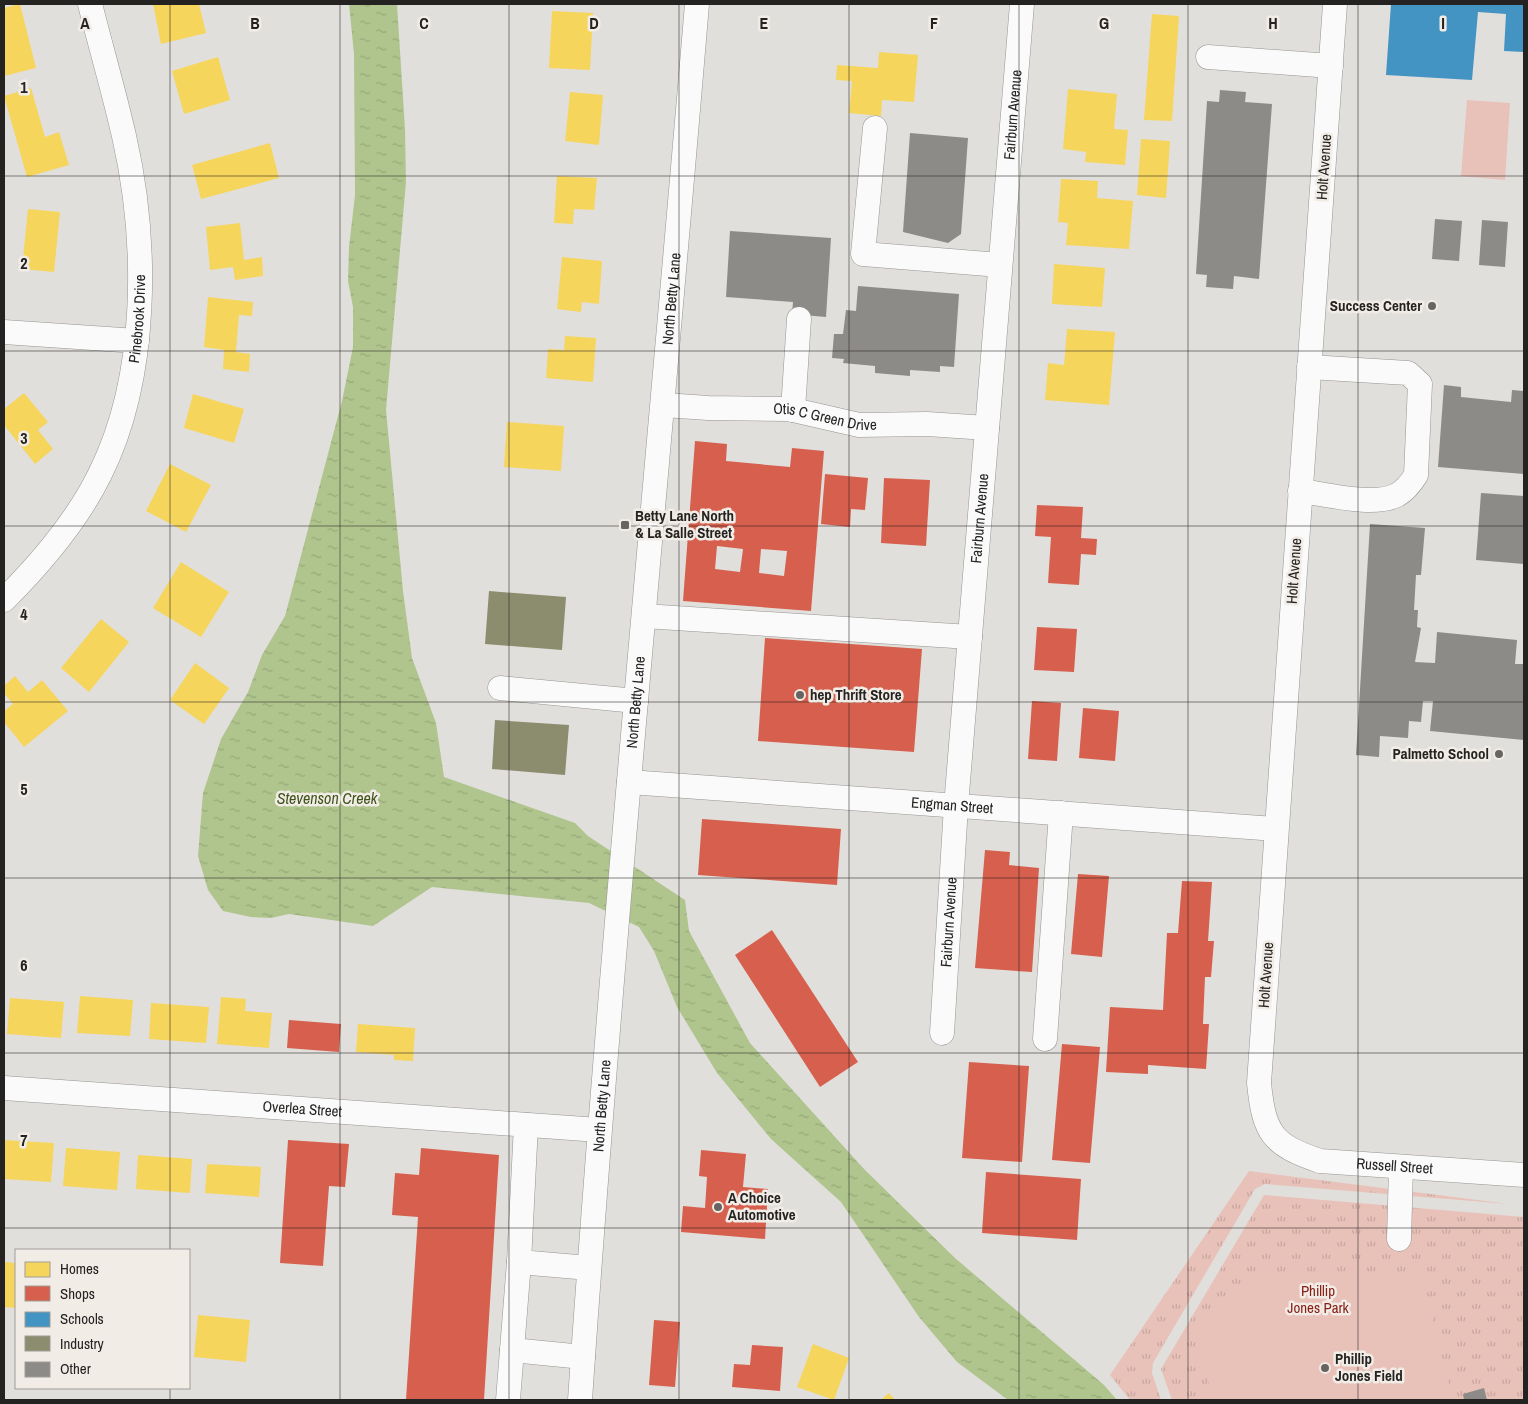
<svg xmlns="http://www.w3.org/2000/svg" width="1528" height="1404" font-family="'Archivo Narrow',sans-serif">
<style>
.park{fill:url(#park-tufts)}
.pitch{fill:#e8c1b9}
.water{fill:url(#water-ripples)}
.homes{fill:#f6d55c}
.shops{fill:#d6604d;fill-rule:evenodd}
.schools{fill:#4393c3}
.industry{fill:#8c8c6e}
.building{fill:#8d8b88}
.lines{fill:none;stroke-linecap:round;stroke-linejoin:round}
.minor-casing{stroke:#969492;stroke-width:25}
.minor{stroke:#fafafa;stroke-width:24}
.grid{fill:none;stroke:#252321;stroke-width:1;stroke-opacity:0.55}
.poi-dot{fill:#676562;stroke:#f1ece6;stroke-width:2}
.labels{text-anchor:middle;stroke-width:5;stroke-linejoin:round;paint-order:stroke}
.street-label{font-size:15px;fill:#252321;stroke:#f1ece6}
.poi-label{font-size:15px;font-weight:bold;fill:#252321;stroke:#f1ece6;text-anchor:start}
.park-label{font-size:15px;fill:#882018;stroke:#f1ece6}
.water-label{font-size:16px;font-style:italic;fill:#3f531b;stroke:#f1ece6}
.grid-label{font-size:16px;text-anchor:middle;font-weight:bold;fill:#252321;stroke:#f1ece6;stroke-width:5;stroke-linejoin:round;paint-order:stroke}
</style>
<defs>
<pattern id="park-tufts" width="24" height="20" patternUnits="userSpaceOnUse" patternTransform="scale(1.25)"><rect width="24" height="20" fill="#e8c1b9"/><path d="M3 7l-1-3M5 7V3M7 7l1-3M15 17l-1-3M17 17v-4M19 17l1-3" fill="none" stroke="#c7a69f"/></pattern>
<pattern id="water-ripples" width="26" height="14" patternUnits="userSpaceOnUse" patternTransform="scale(1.25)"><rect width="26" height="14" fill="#afc58d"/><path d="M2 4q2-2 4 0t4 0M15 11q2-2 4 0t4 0" fill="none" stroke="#96a979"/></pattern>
</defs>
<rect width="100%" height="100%" fill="#e1dfdc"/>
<!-- park -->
<g class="park">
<path d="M1249,1171L1509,1204L1265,1184L1255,1189L1153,1363L1152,1373L1161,1400H1130L1110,1375Z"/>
<path d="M1264,1195L1524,1217V1400H1172L1161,1369Z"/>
</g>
<!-- pitch -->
<g class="pitch">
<path d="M1467,100L1510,103L1505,180L1461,176Z"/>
<path d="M1250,1272L1421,1274L1453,1400H1213L1197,1336Z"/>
</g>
<!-- water -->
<path class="water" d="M349,4H397L405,129L406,182L386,410L403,591L412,658L436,723L444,777L575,823L588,836L685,900L689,931L750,1043L864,1169L955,1258L1104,1385L1117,1400H1008L957,1362L919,1317L841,1202L771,1139L717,1073L677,1007L654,951L639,927L589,903L432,887L373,926L289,914L271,918L251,917L223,911L208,890L198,856L203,793L221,739L248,692L262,655L285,616L342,401L353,347V307L348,281L349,247L355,195L354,54Z"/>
<!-- homes -->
<g class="homes">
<path d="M20,4L36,68L4,76V8Z"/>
<path d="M153,4H199L206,33L161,44Z"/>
<path d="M552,11L593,13L590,70L549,68Z"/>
<path d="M1152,14L1179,16L1172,121L1144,120Z"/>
<path d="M879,52L918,55L914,102L882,100L881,116L849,113L852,81L836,80L837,65L878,68Z"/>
<path d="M218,57L230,100L184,114L172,71Z"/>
<path d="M31,88L45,137L59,132L69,165L27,177L4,96Z"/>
<path d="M1068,89L1117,94L1114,129L1128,130L1125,165L1085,162L1086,152L1063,149Z"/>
<path d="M570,92L603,95L599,145L565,141Z"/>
<path d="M1141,139L1170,141L1166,198L1137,195Z"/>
<path d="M270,143L279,178L201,199L192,165Z"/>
<path d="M557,176L597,178L594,210L574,209L573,224L554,223Z"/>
<path d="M1061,179L1098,181L1097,198L1133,201L1129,249L1066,245L1068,223L1058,222Z"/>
<path d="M28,209L60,212L54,272L22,269Z"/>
<path d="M240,223L244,260L262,257L263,276L235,280L233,267L210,270L206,227Z"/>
<path d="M562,257L602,261L599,304L582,302L581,312L557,309Z"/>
<path d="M1054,264L1105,268L1102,307L1052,304Z"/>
<path d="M208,297L253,302L252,316L239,315L236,352L250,354L249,372L223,369L224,350L204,347Z"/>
<path d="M1067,329L1115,332L1109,405L1045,400L1048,363L1064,365Z"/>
<path d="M565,336L596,338L593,382L546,378L548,349L564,350Z"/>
<path d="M24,393L48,422L38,430L53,449L35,464L4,425V409Z"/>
<path d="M193,394L244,409L234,443L184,428Z"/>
<path d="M507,422L564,426L561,471L504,467Z"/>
<path d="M170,464L211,485L186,532L146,511Z"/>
<path d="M181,562L229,592L201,637L153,608Z"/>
<path d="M101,619L129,642L89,692L61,668Z"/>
<path d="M195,663L229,688L204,724L170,700Z"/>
<path d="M15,676L28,692L42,680L68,711L24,747L4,722V711L13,704L4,693V686Z"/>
<path d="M80,996L133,1000L130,1036L77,1033Z"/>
<path d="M221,997L246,999L245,1011L272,1013L269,1048L217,1044Z"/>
<path d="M10,998L64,1002L61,1038L7,1034Z"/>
<path d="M151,1003L209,1007L206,1043L149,1039Z"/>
<path d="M358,1024L415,1028L413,1061L394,1060V1055L356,1052Z"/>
<path d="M4,1140L54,1143L51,1182L4,1179Z"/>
<path d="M66,1148L120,1152L117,1190L63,1186Z"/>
<path d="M138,1155L192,1159L190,1193L136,1189Z"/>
<path d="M207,1164L261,1167L259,1197L205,1193Z"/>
<path d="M4,1262L16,1263V1308L4,1307Z"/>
<path d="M198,1315L250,1320L246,1362L194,1357Z"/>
<path d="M813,1344L849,1358L834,1400L797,1387Z"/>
<path d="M889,1393L895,1400H881Z"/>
</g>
<!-- shops -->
<g class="shops">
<path d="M695,441L727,444L726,461L790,467L792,448L824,451L811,611L683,601ZM717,546L743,549L740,572L715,569ZM761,549L787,551L784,576L759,573Z"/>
<path d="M825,474L868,478L865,510L851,509L850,527L821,524Z"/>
<path d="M884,478L930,480L926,546L881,543Z"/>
<path d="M1037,505L1083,507L1081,538L1097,539L1096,555L1081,554L1079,585L1048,583L1051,537L1035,536Z"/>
<path d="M1037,627L1077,629L1074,672L1034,670Z"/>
<path d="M765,638L922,649L914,752L758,741Z"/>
<path d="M1032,701L1061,703L1057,761L1028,759Z"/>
<path d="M1083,708L1119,711L1115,761L1079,758Z"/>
<path d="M702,819L841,829L837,885L698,875Z"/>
<path d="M985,850L1010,852L1009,865L1039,868L1032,972L975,968Z"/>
<path d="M1078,874L1109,876L1102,957L1071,954Z"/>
<path d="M1182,881L1212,882L1208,941H1214L1211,977H1205L1203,1024H1209L1206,1069L1148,1065V1074L1106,1072L1110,1007L1163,1010L1167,933H1178Z"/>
<path d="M772,930L858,1062L820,1087L735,955Z"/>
<path d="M289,1020L341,1024L339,1052L287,1048Z"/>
<path d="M1062,1044L1100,1047L1090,1163L1052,1160Z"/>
<path d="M969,1062L1029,1066L1022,1162L962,1158Z"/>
<path d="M288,1140L349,1144L345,1187L329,1186L323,1266L280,1263Z"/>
<path d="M421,1148L499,1155L484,1400H406L418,1217L392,1215L395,1173L419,1175Z"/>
<path d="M701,1150L746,1154L743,1187L768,1189L765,1239L681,1232L683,1206L705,1208L707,1177L699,1176Z"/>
<path d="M986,1172L1081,1179L1077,1240L982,1233Z"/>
<path d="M654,1320L680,1322L675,1387L649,1385Z"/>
<path d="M752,1345L783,1347L780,1391L732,1387L734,1364L750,1365Z"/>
</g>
<!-- schools -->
<path class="schools" d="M1391,4H1524V52L1504,51L1506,14L1478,12L1472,80L1386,75Z"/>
<!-- industry -->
<g class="industry">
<path d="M489,591L566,597L562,650L485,644Z"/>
<path d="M495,720L569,725L565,775L492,769Z"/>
</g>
<!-- building -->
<g class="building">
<path d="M1220,90L1246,92L1245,102L1272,104L1259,279L1234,276L1233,289L1206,287L1207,275L1196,274L1207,101L1219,102Z"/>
<path d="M910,133L968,138L961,234L948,243L903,232Z"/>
<path d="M1435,219L1462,221L1459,261L1432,259Z"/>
<path d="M1482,220L1508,222L1505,267L1479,265Z"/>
<path d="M730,231L831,238L826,317L792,314L793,302L726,297Z"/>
<path d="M858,286L959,294L954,367L940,366V372L910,370V376L875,373V366L843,363L844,359L832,358L834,334H843L846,310L856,311Z"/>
<path d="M1444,385L1461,387V397L1511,402L1512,390L1524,391V474L1438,467Z"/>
<path d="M1481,493L1524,496V564L1476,560Z"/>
<path d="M1370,524L1425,528L1421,575H1416L1414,610H1418L1417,627L1421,628L1415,662L1435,663L1437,632L1517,640L1515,664H1524V740L1430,731L1433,701H1423L1421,722L1409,721L1408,738L1380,736L1379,757L1356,755Z"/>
<path d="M1484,1388L1487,1400H1464L1463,1394Z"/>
</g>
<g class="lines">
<defs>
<g id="minor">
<path id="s1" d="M1335,4L1259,1083C1264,1133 1272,1145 1320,1161L1524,1175"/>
<path d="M1208,57L1331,66"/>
<path d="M875,128L863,254L1000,265"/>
<path d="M4,332L137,341"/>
<path id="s2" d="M664,405L708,408L789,409L859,425L927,424L987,428"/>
<path d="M793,410L799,319"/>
<path d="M1300,491C1326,494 1374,507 1397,495C1406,490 1411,483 1416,475L1420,384L1408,373L1309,367"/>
<path id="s3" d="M4,600C39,565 78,519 100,474C149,376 148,241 124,136C114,92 101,48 90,4"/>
<path d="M644,616L970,637"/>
<path d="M500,688L636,701"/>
<path id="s4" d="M629,782L1276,829"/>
<path id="s5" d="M942,1033L956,806L1022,4"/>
<path d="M1045,1039L1061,813"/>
<path id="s6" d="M4,1088L599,1130"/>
<path d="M526,1125L519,1262L589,1268"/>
<path d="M1399,1239L1401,1167"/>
<path d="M512,1350L583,1357"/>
<path d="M508,1400L519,1262"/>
<path id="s7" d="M580,1400C612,934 658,469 697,4"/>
</g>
</defs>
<!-- minor casing -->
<use href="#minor" class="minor-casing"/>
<!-- minor -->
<use href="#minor" class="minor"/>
</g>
<!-- grid -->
<path class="grid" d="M170,4V1250M340,4V1400M509,4V1400M679,4V1400M849,4V1400M1019,4V1400M1188,4V1400M1358,4V1400M4,176H1524M4,351H1524M4,526H1524M4,702H1524M4,878H1524M4,1053H1524M4,1228H1524M170,1388V1400"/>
<!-- markers -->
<g class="poi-dot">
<circle cx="1432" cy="306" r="5"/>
<rect x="620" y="520" width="10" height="10" rx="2.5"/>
<circle cx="800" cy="695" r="5"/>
<circle cx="1499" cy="754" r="5"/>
<circle cx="718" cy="1207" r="5"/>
<circle cx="1325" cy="1368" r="5"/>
</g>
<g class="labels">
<!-- street labels -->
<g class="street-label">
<text dy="5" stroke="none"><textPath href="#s5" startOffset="921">Fairburn Avenue</textPath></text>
<text transform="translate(1324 167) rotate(-86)" y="5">Holt Avenue</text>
<text dy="5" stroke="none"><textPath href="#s7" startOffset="1105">North Betty Lane</textPath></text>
<text dy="5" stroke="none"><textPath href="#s3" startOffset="320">Pinebrook Drive</textPath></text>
<text dy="5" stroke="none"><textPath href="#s2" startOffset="162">Otis C Green Drive</textPath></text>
<text dy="5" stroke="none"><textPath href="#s5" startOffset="516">Fairburn Avenue</textPath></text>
<text transform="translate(1294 571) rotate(-86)" y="5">Holt Avenue</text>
<text dy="5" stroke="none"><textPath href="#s7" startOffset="700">North Betty Lane</textPath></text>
<text dy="5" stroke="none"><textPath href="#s4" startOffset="324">Engman Street</textPath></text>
<text dy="5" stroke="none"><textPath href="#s5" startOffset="111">Fairburn Avenue</textPath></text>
<text transform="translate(1266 975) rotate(-86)" y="5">Holt Avenue</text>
<text dy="5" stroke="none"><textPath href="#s7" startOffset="295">North Betty Lane</textPath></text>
<text dy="5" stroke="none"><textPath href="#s6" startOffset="299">Overlea Street</textPath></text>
<text dy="5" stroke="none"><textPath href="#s1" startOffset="1265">Russell Street</textPath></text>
</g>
<!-- poi labels -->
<g class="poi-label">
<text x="1422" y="311" text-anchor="end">Success Center</text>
<text x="635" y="521">Betty Lane North<tspan x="635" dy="17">&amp; La Salle Street</tspan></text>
<text x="810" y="700">hep Thrift Store</text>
<text x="1489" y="759" text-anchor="end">Palmetto School</text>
<text x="728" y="1203">A Choice<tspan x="728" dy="17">Automotive</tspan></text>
<text x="1335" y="1364">Phillip<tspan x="1335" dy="17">Jones Field</tspan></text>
</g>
<!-- park labels -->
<g class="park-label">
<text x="1318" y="1296">Phillip<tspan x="1318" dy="17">Jones Park</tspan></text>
</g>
<!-- water labels -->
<g class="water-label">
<text x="327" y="804">Stevenson Creek</text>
</g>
</g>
<g class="grid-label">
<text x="85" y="29">A</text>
<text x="255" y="29">B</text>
<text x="424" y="29">C</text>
<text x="594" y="29">D</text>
<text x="764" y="29">E</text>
<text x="934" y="29">F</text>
<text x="1104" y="29">G</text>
<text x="1273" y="29">H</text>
<text x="1443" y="29">I</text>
<text x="24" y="93">1</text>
<text x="24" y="269">2</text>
<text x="24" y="444">3</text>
<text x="24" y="620">4</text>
<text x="24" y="795">5</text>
<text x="24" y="971">6</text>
<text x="24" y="1146">7</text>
</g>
<!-- border -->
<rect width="1528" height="1404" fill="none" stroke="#252321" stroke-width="10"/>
<!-- legend -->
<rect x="15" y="1249" width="175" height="140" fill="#f1ece6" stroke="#9f9c97"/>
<rect x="25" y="1262" width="25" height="15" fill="#f6d55c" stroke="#9f9c97"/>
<text x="60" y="1274" font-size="15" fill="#252321">Homes</text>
<rect x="25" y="1286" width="25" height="15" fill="#d6604d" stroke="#9f9c97"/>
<text x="60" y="1299" font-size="15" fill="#252321">Shops</text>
<rect x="25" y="1312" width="25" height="15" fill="#4393c3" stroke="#9f9c97"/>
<text x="60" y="1324" font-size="15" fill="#252321">Schools</text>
<rect x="25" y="1336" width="25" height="15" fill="#8c8c6e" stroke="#9f9c97"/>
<text x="60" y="1349" font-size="15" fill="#252321">Industry</text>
<rect x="25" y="1362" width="25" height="15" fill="#8d8b88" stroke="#9f9c97"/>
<text x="60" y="1374" font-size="15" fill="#252321">Other</text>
</svg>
